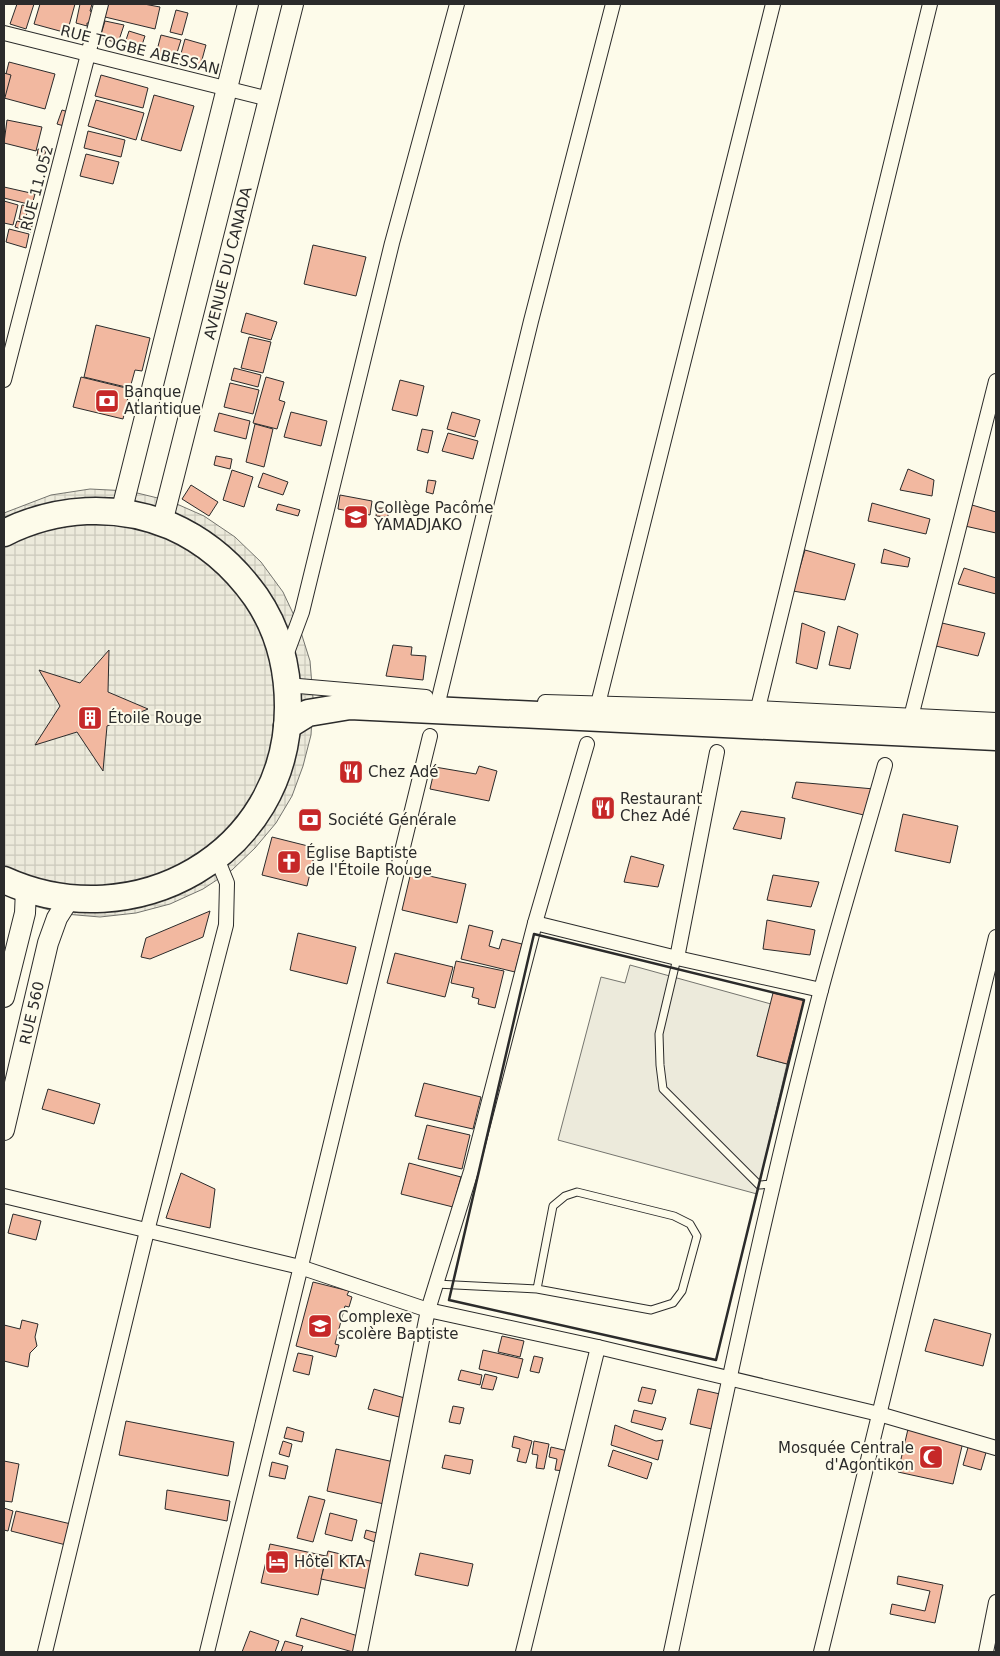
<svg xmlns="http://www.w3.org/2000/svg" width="1000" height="1656" font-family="'DejaVu Sans',sans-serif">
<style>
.parking{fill:#eceadb;stroke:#74746e}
.plaza{fill:url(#plaza-grid);stroke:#74746e}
.building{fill:#f2b8a0;stroke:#2b2b2b}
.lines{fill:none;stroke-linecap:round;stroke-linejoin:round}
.lane-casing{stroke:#2b2b2b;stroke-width:9}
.street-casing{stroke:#2b2b2b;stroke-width:16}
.secondary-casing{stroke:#2b2b2b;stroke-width:22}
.highway-casing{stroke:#2b2b2b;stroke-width:29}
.lane{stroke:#fdfbea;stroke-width:7}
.street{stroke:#fdfbea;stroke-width:14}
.secondary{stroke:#fdfbea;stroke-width:20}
.highway{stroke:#fdfbea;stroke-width:26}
.wall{stroke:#2b2b2b;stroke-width:2.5}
.labels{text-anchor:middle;stroke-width:4;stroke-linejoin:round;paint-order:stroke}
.street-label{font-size:15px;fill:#2b2b2b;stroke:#fdfbea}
.poi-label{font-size:15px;fill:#2b2b2b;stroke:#fdfbea;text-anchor:start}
</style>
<defs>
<pattern id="plaza-grid" width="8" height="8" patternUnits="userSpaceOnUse" patternTransform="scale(1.25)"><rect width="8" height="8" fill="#eceadb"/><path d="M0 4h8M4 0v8" fill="none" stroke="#cbc9bc"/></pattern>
</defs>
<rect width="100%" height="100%" fill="#fdfbea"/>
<!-- parking -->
<path class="parking" d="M630,965L771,1004L757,1056L787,1064L757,1194L558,1140L601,977L625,983Z"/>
<!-- plaza -->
<path class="plaza" d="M90,489L129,491L170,501L204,516L235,537L261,562L283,592L299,626L310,661L313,698L311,735L303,766L292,796L276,823L255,848L232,870L203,889L170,904L136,913L100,917L65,914L23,903L4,894V513L51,495Z"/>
<!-- building -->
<g class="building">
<path d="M17,4H34L26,29L10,24Z"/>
<path d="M40,4H75L67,33L34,24Z"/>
<path d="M80,4H92L90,11L92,12L89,23H87V26L76,23Z"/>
<path d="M108,4H144L160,7L155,29L105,17Z"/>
<path d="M176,10L188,13L182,35L170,32Z"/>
<path d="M105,21L124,25L118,43L100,38Z"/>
<path d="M129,31L145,36L140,51L124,46Z"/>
<path d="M161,35L181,40L175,59L156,54Z"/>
<path d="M185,39L206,45L200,67L179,61Z"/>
<path d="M9,62L55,74L45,109L4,98V82Z"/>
<path d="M4,73L11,75L4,101Z"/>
<path d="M101,75L148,88L143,108L95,96Z"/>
<path d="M154,95L194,106L181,151L141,140Z"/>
<path d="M96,100L144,113L136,140L88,126Z"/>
<path d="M62,110L72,113L64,126L57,124Z"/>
<path d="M7,120L42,127L36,151L4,143Z"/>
<path d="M88,131L125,140L121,157L84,148Z"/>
<path d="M38,149L46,150L44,158L37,156Z"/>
<path d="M86,154L119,162L113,184L80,176Z"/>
<path d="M4,187L35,194L32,205L4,198Z"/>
<path d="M4,201L18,205L13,225L4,223Z"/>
<path d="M22,205L33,207L31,214L27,213L25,220L19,219Z"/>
<path d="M17,221L32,225L31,232L15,227Z"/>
<path d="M9,229L29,234L26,248L6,242Z"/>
<path d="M313,245L366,257L356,296L304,284Z"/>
<path d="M246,313L277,322L271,340L241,332Z"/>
<path d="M96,325L150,338L142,371L135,370L130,388L84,377Z"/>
<path d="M249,337L271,342L263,373L241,368Z"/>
<path d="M234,368L261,375L258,387L231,380Z"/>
<path d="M81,377L130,389L123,419L73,407Z"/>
<path d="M266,377L284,382L279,400L285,402L277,429L253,423Z"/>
<path d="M400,380L424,386L417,416L392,410Z"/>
<path d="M230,383L259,390L253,414L224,407Z"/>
<path d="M291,412L327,421L321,446L284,437Z"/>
<path d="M452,412L480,420L475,437L447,429Z"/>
<path d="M219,413L250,421L246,439L214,431Z"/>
<path d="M255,424L273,429L264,467L246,462Z"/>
<path d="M422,429L433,431L428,453L417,450Z"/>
<path d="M448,433L478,441L473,459L442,451Z"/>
<path d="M216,456L232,459L230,469L214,465Z"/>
<path d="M908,469L934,480L932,496L900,490Z"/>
<path d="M232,470L253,477L244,507L223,500Z"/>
<path d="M263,473L288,482L283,495L258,487Z"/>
<path d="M428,480L436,481L433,494L426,492Z"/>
<path d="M191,485L218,502L209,516L182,499Z"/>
<path d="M340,495L372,501L370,515L338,509Z"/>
<path d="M872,503L930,519L926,534L868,521Z"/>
<path d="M278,504L300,510L298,516L276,510Z"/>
<path d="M972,505L996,512V533L965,526Z"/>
<path d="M377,508H388V517L376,516Z"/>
<path d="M884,549L910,558L908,567L881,563Z"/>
<path d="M805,550L855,564L845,600L793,591Z"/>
<path d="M964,568L996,578V594L958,584Z"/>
<path d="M802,623L825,632L817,669L796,663Z"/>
<path d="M942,623L985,633L978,656L936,646Z"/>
<path d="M838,626L858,634L850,669L829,665Z"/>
<path d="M393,645L412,647L411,655L426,656L423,680L386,676Z"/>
<path d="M109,650L108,692L148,709L107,726L103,771L77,732L35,745L60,706L39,670L80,683Z"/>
<path d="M479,766L497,771L489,801L430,789L435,767L476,774Z"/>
<path d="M796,782L874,789L868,816L792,798Z"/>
<path d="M741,811L785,818L781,839L733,829Z"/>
<path d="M903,814L958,826L950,863L895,851Z"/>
<path d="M272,837L316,848L307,886L262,875Z"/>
<path d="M631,856L664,865L658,887L624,882Z"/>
<path d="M411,872L466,884L457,923L402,910Z"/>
<path d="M773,875L819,882L811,907L767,900Z"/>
<path d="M210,911L203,937L150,959L141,957L146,938Z"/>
<path d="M767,920L815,930L810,955L763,949Z"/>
<path d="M469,925L493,931L489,946L499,949L502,939L522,944L515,972L461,959Z"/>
<path d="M298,933L356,947L347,984L290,970Z"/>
<path d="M395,953L453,967L445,997L387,983Z"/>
<path d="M456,961L504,971L495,1008L478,1004L479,999L472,997L474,988L451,983Z"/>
<path d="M773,993L804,1000L787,1064L757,1056Z"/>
<path d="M424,1083L481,1097L473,1129L415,1116Z"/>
<path d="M48,1089L100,1104L94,1124L42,1109Z"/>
<path d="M427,1125L470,1135L462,1169L418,1159Z"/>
<path d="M409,1163L461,1177L453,1207L401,1194Z"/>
<path d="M181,1173L215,1189L210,1228L166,1218Z"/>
<path d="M13,1214L41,1221L36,1240L8,1233Z"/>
<path d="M313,1282L349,1291L347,1295L352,1297L349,1307L345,1306L335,1344L339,1345L336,1357L296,1346Z"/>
<path d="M934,1319L991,1334L983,1366L925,1351Z"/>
<path d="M22,1320L38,1324L35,1337L37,1346L30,1353L28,1367L4,1361V1325L20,1329Z"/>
<path d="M502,1336L524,1341L520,1357L498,1352Z"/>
<path d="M483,1350L523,1359L518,1378L479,1369Z"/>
<path d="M298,1353L313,1356L309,1375L293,1371Z"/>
<path d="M534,1356L543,1358L539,1373L530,1371Z"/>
<path d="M461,1370L482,1375L480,1385L458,1380Z"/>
<path d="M485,1374L497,1377L493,1390L481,1388Z"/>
<path d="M642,1387L656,1390L652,1404L638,1401Z"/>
<path d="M374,1389L408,1399L403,1418L368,1409Z"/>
<path d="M698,1389L720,1394L712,1429L690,1424Z"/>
<path d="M453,1406L464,1408L460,1424L449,1422Z"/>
<path d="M634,1410L666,1418L662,1430L631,1422Z"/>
<path d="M126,1421L234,1442L228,1476L119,1455Z"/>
<path d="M615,1425L656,1441L663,1440L658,1460L611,1445Z"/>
<path d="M287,1427L304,1432L302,1442L284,1438Z"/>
<path d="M908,1429L963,1442L953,1484L898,1472Z"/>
<path d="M514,1436L532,1441L526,1463L517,1461L520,1449L512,1447Z"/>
<path d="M283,1441L292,1444L289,1457L279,1454Z"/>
<path d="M534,1441L549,1444L544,1469L536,1468L538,1455L532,1454Z"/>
<path d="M969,1444L987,1449L981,1470L963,1465Z"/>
<path d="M551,1447L568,1451L564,1471L555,1470L557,1459L549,1457Z"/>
<path d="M336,1449L394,1462L384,1504L327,1491Z"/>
<path d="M613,1450L652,1463L647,1479L608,1466Z"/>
<path d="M445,1455L473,1460L470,1474L442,1468Z"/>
<path d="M4,1461L19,1464L12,1502L4,1501Z"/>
<path d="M272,1462L288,1466L285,1479L269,1476Z"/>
<path d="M167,1490L230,1501L227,1521L165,1509Z"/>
<path d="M309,1496L325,1500L313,1542L297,1538Z"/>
<path d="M4,1508L13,1511L8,1531L4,1530Z"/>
<path d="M16,1511L71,1524L66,1545L11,1531Z"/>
<path d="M330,1513L357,1520L352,1541L325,1534Z"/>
<path d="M366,1530L377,1533L375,1542L364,1538Z"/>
<path d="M270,1544L326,1556L318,1595L261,1583Z"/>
<path d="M328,1551L374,1562L368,1589L321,1579Z"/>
<path d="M420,1553L473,1564L468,1586L415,1575Z"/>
<path d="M898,1576L943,1585L935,1623L890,1614L892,1604L925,1611L930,1591L897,1584Z"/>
<path d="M301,1618L358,1636L353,1652L296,1636Z"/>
<path d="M250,1631L279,1641L275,1652H242Z"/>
<path d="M285,1641L303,1646L301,1652H281Z"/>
</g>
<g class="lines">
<defs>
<g id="lane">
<path d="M677,958L659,1034L660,1065L663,1089L759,1185L773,1184"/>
<path d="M436,1284L537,1289L651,1310L673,1303L682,1291L697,1236L690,1224L674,1216L577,1192L565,1196L553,1206L537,1289"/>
</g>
<g id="street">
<path d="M4,33L269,99"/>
<path d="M4,380L101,4"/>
<path d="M285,658L302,612L392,243L457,4"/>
<path d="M287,685L426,697"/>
<path d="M439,698L531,321L613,4"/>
<path d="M545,702L758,708L996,720"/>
<path d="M598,704L773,4"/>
<path d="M758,708L930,4"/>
<path d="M911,717L996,381"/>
<path d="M535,923L677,958L821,990"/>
<path d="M677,958L717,752"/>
<path d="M4,1196L300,1267L428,1310L598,1347L879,1414L996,1448"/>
<path d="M45,1652L147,1231L226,925L227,883L216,856"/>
<path d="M207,1652L430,736"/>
<path d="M360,1652L428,1310L471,1171L535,923L587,744"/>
<path d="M523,1652L598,1347"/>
<path d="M671,1652C718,1431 764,1209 821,990C841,915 864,840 885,765"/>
<path d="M821,1652L996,937"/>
<path d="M986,1652L996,1602"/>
</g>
<g id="secondary">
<path d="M121,513L248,4"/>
<path d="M162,523L293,4"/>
<path d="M4,997L25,913L26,889"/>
<path d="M4,1130L48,943L57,918L69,899"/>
</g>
<g id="highway">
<path d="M4,533C56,507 116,503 171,526C205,541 234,566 256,597C278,629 288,668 288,707C288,855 134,939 4,880"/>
<path d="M287,726L308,713L350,706L996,737"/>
</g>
</defs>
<!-- lane casing -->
<use href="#lane" class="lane-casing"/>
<!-- street casing -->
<use href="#street" class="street-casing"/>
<!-- secondary casing -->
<use href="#secondary" class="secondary-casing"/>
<!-- highway casing -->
<use href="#highway" class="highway-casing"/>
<!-- lane -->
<use href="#lane" class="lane"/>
<!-- street -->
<use href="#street" class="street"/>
<!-- secondary -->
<use href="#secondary" class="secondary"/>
<!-- highway -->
<use href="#highway" class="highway"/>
<!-- wall -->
<path class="wall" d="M534,934L804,1000L716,1360L449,1300Z"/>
</g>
<!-- icons -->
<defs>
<symbol id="bank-square" viewBox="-11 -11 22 22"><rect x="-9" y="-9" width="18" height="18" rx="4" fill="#c62828" stroke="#fdfbea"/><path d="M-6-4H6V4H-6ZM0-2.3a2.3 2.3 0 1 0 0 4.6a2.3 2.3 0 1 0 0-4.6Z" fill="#fff"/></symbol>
<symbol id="school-square" viewBox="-11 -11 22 22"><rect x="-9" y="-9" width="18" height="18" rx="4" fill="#c62828" stroke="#fdfbea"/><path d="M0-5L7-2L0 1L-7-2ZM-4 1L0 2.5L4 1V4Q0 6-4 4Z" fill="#fff"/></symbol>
<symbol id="building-square" viewBox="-11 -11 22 22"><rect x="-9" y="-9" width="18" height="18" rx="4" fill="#c62828" stroke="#fdfbea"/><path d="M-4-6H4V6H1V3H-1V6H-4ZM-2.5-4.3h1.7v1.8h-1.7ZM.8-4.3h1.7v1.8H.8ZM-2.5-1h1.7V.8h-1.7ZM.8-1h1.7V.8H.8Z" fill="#fff"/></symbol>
<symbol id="restaurant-square" viewBox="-11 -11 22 22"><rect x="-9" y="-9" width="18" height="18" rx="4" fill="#c62828" stroke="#fdfbea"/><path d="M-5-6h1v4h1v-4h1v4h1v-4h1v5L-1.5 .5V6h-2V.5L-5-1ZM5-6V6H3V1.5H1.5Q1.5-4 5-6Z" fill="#fff"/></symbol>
<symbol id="church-square" viewBox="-11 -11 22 22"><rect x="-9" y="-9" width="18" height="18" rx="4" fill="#c62828" stroke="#fdfbea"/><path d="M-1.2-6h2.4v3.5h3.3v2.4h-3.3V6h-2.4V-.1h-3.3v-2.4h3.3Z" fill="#fff"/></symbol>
<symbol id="mosque-square" viewBox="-11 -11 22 22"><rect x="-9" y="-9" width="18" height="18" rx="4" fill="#c62828" stroke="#fdfbea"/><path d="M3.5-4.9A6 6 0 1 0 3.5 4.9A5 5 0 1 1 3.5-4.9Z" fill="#fff"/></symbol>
<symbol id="hotel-square" viewBox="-11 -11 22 22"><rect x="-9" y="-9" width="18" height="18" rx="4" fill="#c62828" stroke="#fdfbea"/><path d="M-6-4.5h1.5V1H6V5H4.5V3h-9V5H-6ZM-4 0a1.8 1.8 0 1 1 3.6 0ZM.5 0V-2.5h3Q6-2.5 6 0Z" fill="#fff"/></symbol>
</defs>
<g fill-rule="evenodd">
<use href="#bank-square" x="93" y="387" width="28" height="28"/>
<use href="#school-square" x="342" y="503" width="28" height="28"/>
<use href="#building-square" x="76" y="704" width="28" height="28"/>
<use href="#restaurant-square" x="337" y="758" width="28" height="28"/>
<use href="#restaurant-square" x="589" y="794" width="28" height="28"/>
<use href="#bank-square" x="296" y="806" width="28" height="28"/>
<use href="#church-square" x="275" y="848" width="28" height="28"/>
<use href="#school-square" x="306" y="1312" width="28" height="28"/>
<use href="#mosque-square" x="917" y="1443" width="28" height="28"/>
<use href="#hotel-square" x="263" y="1548" width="28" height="28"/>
</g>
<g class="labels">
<!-- street labels -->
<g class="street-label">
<text transform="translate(140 50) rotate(14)" y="5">RUE TOGBE ABESSAN</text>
<text transform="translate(37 188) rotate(-75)" y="5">RUE 11.052</text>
<text transform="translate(228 263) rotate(-76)" y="5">AVENUE DU CANADA</text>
<text transform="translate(32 1013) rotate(-77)" y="5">RUE 560</text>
</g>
<!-- poi labels -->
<g class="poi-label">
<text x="124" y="397">Banque<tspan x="124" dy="17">Atlantique</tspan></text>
<text x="374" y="513">Collège Pacôme<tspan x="374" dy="17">YAMADJAKO</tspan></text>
<text x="108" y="723">Étoile Rouge</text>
<text x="368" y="777">Chez Adé</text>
<text x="620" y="804">Restaurant<tspan x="620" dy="17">Chez Adé</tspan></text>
<text x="328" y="825">Société Générale</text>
<text x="306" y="858">Église Baptiste<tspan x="306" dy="17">de l'Étoile Rouge</tspan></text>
<text x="338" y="1322">Complexe<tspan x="338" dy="17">scolère Baptiste</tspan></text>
<text x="914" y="1453" text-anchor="end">Mosquée Centrale<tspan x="914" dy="17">d'Agontikon</tspan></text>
<text x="294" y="1567">Hôtel KTA</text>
</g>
</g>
<!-- border -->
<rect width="1000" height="1656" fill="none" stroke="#2b2b2b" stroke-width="10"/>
</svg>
